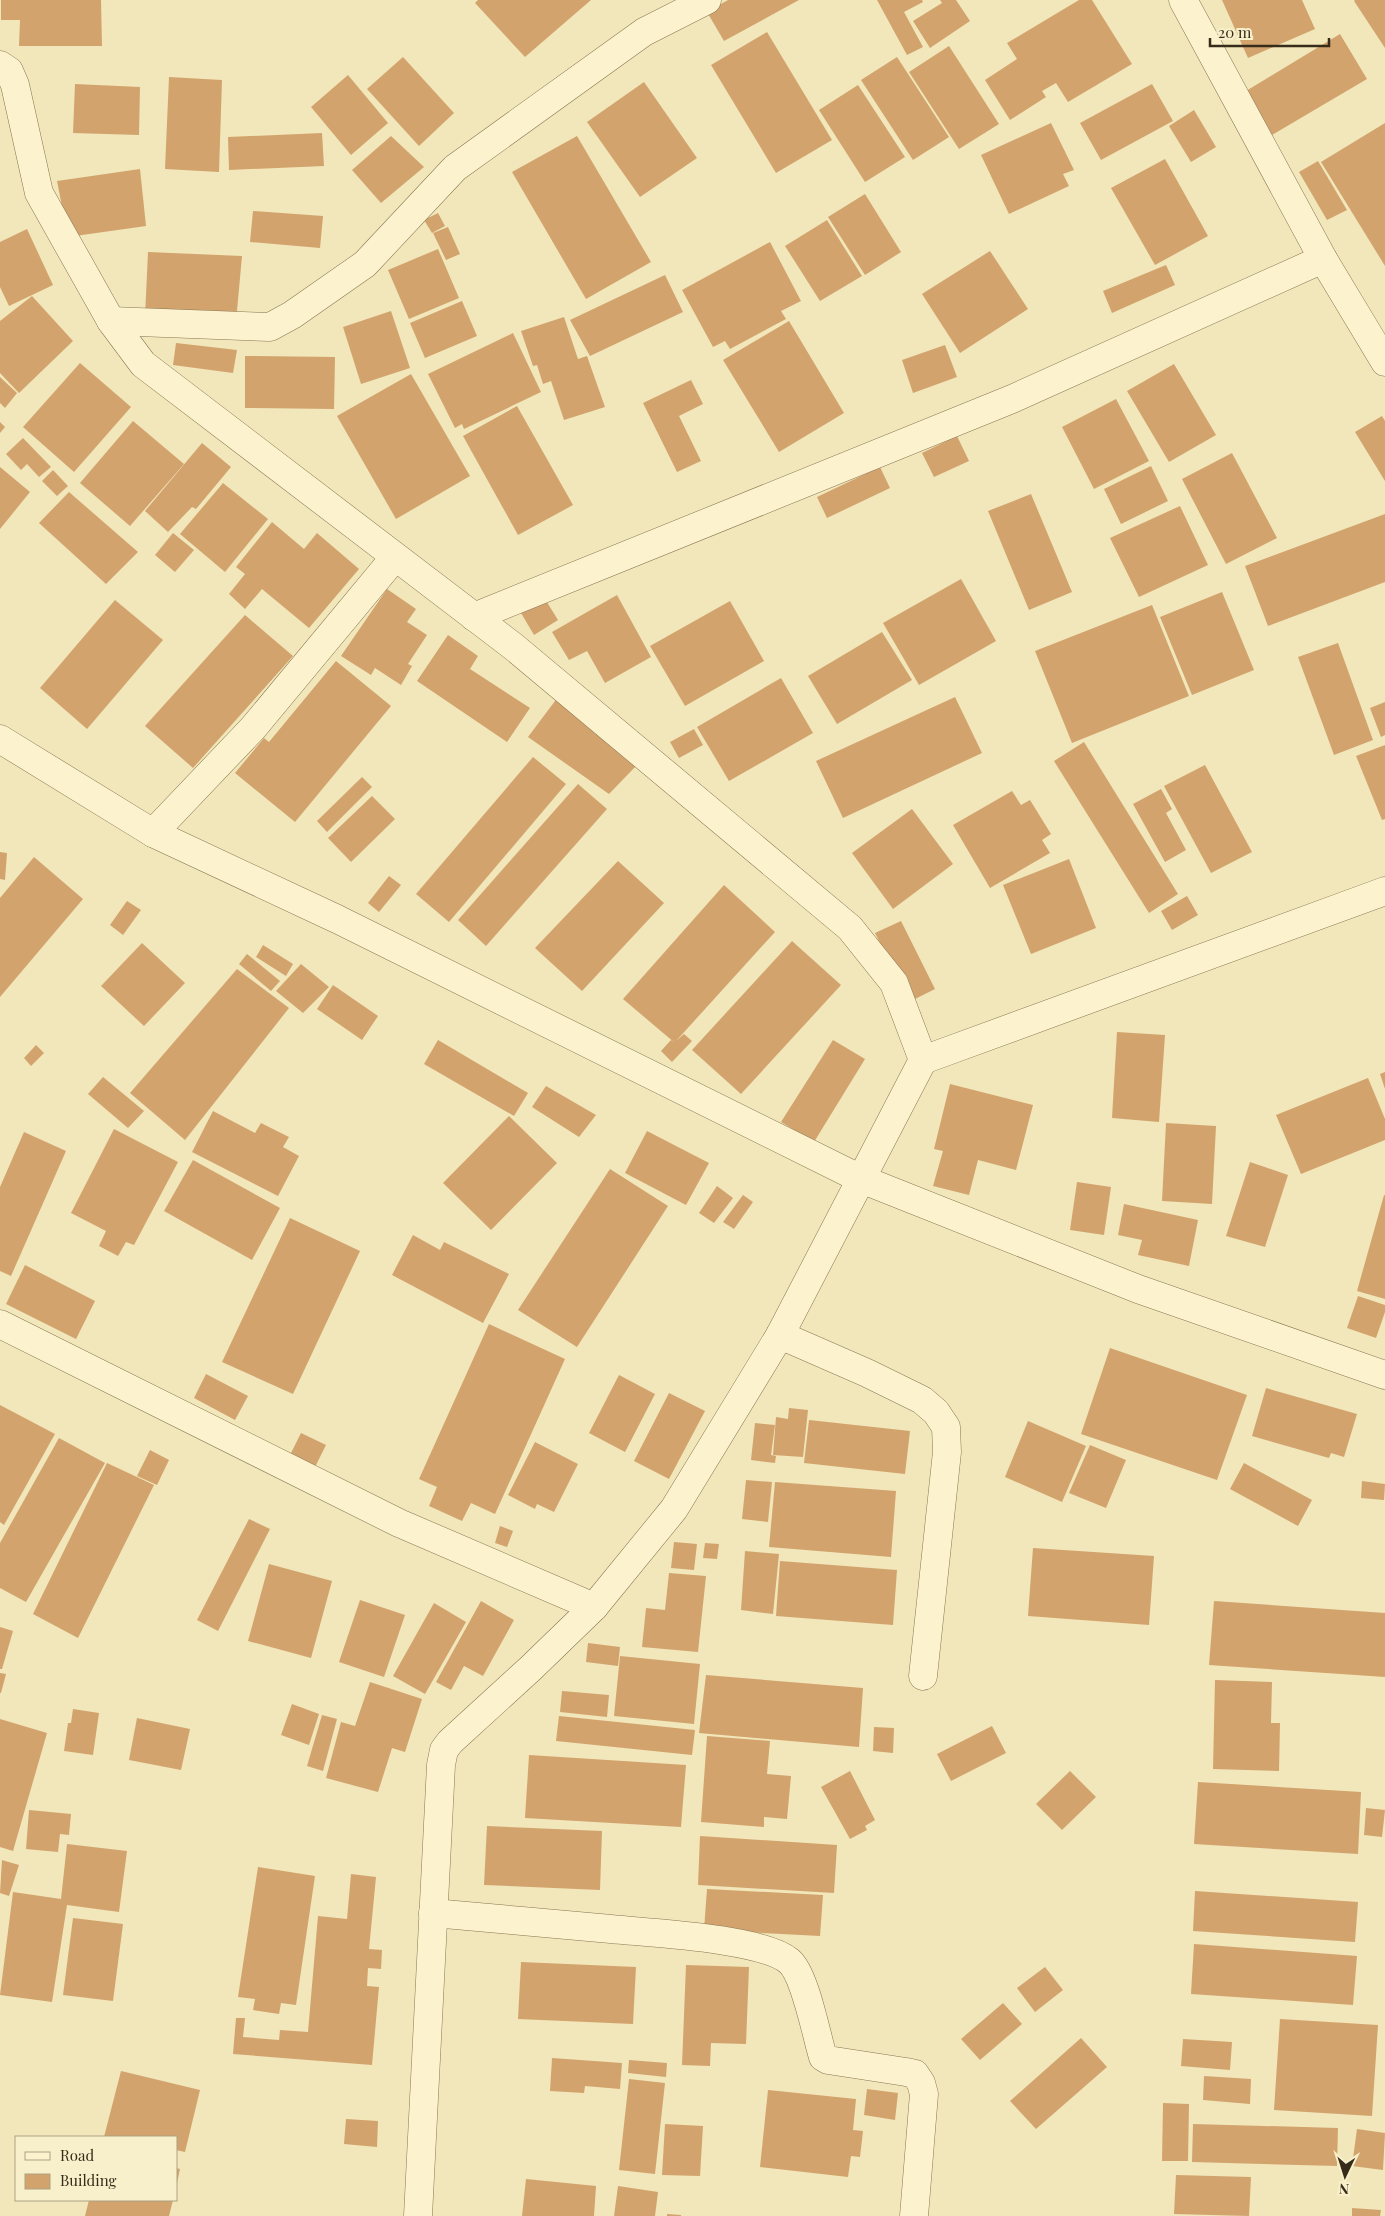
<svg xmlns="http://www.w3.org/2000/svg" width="1385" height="2216" font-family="'Playfair Display',serif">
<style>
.building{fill:#d3a36d}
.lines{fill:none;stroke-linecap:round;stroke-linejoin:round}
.minor-casing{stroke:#897653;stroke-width:29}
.minor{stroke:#fcf3ce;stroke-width:28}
</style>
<rect width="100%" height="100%" fill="#f1e7ba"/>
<!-- building -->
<g class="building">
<path d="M1,0H101L102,46H19L20,20H1Z"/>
<path d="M478,0H591L525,57L475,3Z"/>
<path d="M728,0H799L724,41L707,12Z"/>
<path d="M877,0H922L923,2L904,12L923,47L907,55Z"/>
<path d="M940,0H956L970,21L930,48L913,21L942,3Z"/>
<path d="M1079,0H1092L1132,64L1068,102L1056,83L1042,91L1046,97L1010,120L985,80L1017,59L1007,43Z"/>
<path d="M1222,0H1302L1315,29L1248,58Z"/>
<path d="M1355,0H1385V48L1354,1Z"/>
<path d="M767,32L832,140L776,173L711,65Z"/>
<path d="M1340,34L1367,79L1272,135L1246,91Z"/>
<path d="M949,46L999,124L959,149L909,72Z"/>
<path d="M403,57L454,113L419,146L367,89Z"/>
<path d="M897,57L949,137L913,160L861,80Z"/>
<path d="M348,75L388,123L351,155L311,107Z"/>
<path d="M169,77L222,80L219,172L165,169Z"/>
<path d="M644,82L697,158L640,197L587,122Z"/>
<path d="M75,84L140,87L139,135L73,133Z"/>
<path d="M1152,84L1173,121L1101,160L1080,123Z"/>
<path d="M858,85L905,157L865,182L819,110Z"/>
<path d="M1194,110L1216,147L1191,162L1169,126Z"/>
<path d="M1051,123L1074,170L1063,174L1069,186L1009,214L981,155Z"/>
<path d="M1385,123V266L1321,162Z"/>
<path d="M322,133L324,166L229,170L228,137Z"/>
<path d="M391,136L424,167L381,203L352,170Z"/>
<path d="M577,136L651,262L586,299L512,172Z"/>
<path d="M1165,159L1208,236L1155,265L1111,188Z"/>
<path d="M1318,161L1347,210L1327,220L1299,172Z"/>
<path d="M140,169L146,226L68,237L57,181Z"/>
<path d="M865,194L901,252L865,275L828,217Z"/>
<path d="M253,211L323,216L320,248L250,242Z"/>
<path d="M438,213L445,226L432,233L424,220Z"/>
<path d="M827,220L862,276L820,301L785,246Z"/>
<path d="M448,227L460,254L446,260L433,233Z"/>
<path d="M27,229L53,285L9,306L0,287V242Z"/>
<path d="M770,242L801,301L781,311L786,319L730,349L725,341L713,347L682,290Z"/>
<path d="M438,249L459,298L409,319L388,270Z"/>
<path d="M990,251L1028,309L960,353L922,294Z"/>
<path d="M148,252L242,256L236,322L145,317Z"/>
<path d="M1166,265L1175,285L1112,313L1103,291Z"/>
<path d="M665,275L683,312L590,356L570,320Z"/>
<path d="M32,296L73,341L19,393L0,373V321Z"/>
<path d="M462,301L477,336L425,358L410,323Z"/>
<path d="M391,311L410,368L361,384L343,327Z"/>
<path d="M564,317L578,359L587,356L605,407L564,420L551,381L543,384L537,365L533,366L521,331Z"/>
<path d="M789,321L844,413L779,452L723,360Z"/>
<path d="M513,333L541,392L464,429L462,424L455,428L428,374Z"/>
<path d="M176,343L237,350L233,373L173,365Z"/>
<path d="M945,345L957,377L913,393L902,360Z"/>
<path d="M245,356L335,357L334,409L245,408Z"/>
<path d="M80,363L131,407L74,472L23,427Z"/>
<path d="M1174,364L1216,435L1169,462L1127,391Z"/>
<path d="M411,374L470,476L396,519L337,416Z"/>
<path d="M0,377L17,393L5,408L0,403Z"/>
<path d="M691,380L703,404L679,416L701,461L677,472L643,403Z"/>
<path d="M1116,399L1149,461L1094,489L1062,427Z"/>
<path d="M517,406L573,505L518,535L463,436Z"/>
<path d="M1382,416L1385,421V481L1355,432Z"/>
<path d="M133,421L184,464L130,526L80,483Z"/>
<path d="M0,422L5,427L0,433Z"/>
<path d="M957,436L969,461L934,477L922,453Z"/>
<path d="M23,438L51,467L39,477L27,464L21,470L6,454Z"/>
<path d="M202,443L231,467L196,509L192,507L168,532L145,511Z"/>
<path d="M1232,453L1277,538L1226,564L1182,479Z"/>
<path d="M1151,466L1168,501L1121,524L1104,489Z"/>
<path d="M0,467L30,492L0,529Z"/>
<path d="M880,467L890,488L827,518L817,497Z"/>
<path d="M53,470L68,486L57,496L42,481Z"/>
<path d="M223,483L268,519L225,572L180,534Z"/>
<path d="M69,492L138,552L106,584L39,523Z"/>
<path d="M1031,494L1072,592L1029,610L988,511Z"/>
<path d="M1180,506L1208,565L1139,597L1110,538Z"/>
<path d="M1385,514V582L1268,626L1245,566Z"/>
<path d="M272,522L304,549L317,533L359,569L309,628L262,589L245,609L229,594L245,574L236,567Z"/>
<path d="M173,533L194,550L175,572L155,555Z"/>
<path d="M961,579L996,641L919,685L883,623Z"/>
<path d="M387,589L416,609L407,622L427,635L408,664L412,666L401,685L375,668L371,675L341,656Z"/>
<path d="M1222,592L1254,670L1192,695L1160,617Z"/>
<path d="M617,595L651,657L605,683L587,651L569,660L552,632Z"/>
<path d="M545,599L558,620L534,635L521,613Z"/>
<path d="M115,600L163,640L87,729L40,688Z"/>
<path d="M730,601L764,661L685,706L650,646Z"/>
<path d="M1152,605L1189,696L1072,743L1035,651Z"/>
<path d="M245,615L293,656L193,768L145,726Z"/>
<path d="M882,632L912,680L837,724L808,676Z"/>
<path d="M448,635L478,656L470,669L530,708L507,742L417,681Z"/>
<path d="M1338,643L1373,740L1334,755L1298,657Z"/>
<path d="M336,661L391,706L295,822L235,773L264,738L269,742Z"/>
<path d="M781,678L813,733L729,781L697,727Z"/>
<path d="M558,697L636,766L609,794L528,737Z"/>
<path d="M955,697L982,753L843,818L816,761Z"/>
<path d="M1385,702V735L1381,737L1370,708Z"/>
<path d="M694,729L703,745L679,758L670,742Z"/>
<path d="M1084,742L1178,894L1149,913L1054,761Z"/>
<path d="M1385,745V819L1382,820L1356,756Z"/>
<path d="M533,757L566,784L449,922L416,894Z"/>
<path d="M1205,765L1252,852L1211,873L1164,786Z"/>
<path d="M362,777L372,787L327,832L317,821Z"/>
<path d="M578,784L607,809L486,946L458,920Z"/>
<path d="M1161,789L1172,809L1166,813L1186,850L1165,862L1133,804Z"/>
<path d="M1012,791L1021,805L1030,800L1051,834L1042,840L1050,853L990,888L953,825Z"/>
<path d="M372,796L395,819L351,862L328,838Z"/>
<path d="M912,809L953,864L893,909L852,853Z"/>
<path d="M0,852L7,853L5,880L0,879Z"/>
<path d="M34,857L83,899L0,997V898Z"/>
<path d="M1069,859L1096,928L1031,954L1003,885Z"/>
<path d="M618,861L664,903L582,991L535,948Z"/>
<path d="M389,876L401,885L379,912L368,903Z"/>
<path d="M724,885L775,932L676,1041L684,1034L692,1041L672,1062L661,1051L671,1040L675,1043L623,999Z"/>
<path d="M1187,896L1198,915L1172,930L1161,911Z"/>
<path d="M127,901L141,910L123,935L110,925Z"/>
<path d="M901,921L935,989L909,1002L875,933Z"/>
<path d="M792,941L841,985L741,1094L692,1050Z"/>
<path d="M142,943L185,983L144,1026L101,986Z"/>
<path d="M263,945L293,964L286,976L256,957Z"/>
<path d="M247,954L280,981L271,991L239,964Z"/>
<path d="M301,964L329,987L303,1013L276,991Z"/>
<path d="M237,969L289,1008L185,1140L130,1093Z"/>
<path d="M333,985L378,1016L362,1040L317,1009Z"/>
<path d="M1117,1032L1165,1035L1159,1122L1112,1118Z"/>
<path d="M438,1040L528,1093L514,1116L424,1064Z"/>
<path d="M833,1040L865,1059L814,1142L781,1122Z"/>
<path d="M36,1045L44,1053L31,1066L24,1058Z"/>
<path d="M1385,1072V1089L1380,1074Z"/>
<path d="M103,1077L144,1111L128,1128L88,1094Z"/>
<path d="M1368,1078L1385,1119V1140L1301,1174L1276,1115Z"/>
<path d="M950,1084L1033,1105L1016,1170L978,1160L969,1195L933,1186L943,1151L934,1149Z"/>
<path d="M546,1086L596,1115L579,1137L532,1107Z"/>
<path d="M213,1111L255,1133L261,1123L289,1137L283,1147L299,1156L278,1196L192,1152Z"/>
<path d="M509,1116L557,1163L491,1230L443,1183Z"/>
<path d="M1166,1123L1216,1126L1212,1204L1162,1201Z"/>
<path d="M114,1129L178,1162L134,1245L126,1242L118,1256L99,1246L106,1231L71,1213Z"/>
<path d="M647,1131L709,1163L686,1205L625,1173Z"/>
<path d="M24,1132L66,1151L11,1276L0,1271V1187Z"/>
<path d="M193,1160L280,1208L252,1260L164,1211Z"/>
<path d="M1250,1162L1288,1175L1265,1247L1226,1236Z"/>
<path d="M610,1169L668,1206L577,1347L518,1310Z"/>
<path d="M1077,1182L1111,1187L1104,1235L1070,1230Z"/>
<path d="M717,1186L733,1198L714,1223L699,1213Z"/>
<path d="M743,1195L753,1202L734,1229L723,1222Z"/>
<path d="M1384,1195H1385V1299L1357,1291Z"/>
<path d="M1124,1204L1198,1220L1189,1266L1138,1255L1142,1240L1118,1235Z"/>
<path d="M290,1218L360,1251L293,1394L222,1362Z"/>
<path d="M413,1235L440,1250L444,1242L509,1274L483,1323L392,1275Z"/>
<path d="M25,1265L95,1301L76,1339L6,1304Z"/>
<path d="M1358,1296L1385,1305V1312L1376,1338L1347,1328Z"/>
<path d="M489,1324L565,1359L495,1514L471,1503L462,1521L429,1506L437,1487L419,1479Z"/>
<path d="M1110,1348L1247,1395L1217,1480L1081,1434Z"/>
<path d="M206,1374L248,1396L235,1420L194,1398Z"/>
<path d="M619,1375L655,1394L625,1452L589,1433Z"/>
<path d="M1266,1388L1357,1414L1344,1457L1331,1453L1329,1458L1252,1436Z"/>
<path d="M669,1393L705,1411L669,1479L634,1461Z"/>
<path d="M0,1405L55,1434L4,1525L0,1522Z"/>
<path d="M789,1408L808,1410L803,1457L773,1455L776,1417L788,1419Z"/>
<path d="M809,1420L910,1431L905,1474L804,1463Z"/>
<path d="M1028,1421L1086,1446L1062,1502L1005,1477Z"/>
<path d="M755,1423L775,1425L771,1455L776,1456L775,1463L751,1460Z"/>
<path d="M301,1433L326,1445L315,1467L290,1455Z"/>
<path d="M59,1438L105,1463L26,1602L0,1588V1543Z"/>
<path d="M535,1442L578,1464L554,1512L537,1504L535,1509L508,1495Z"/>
<path d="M1090,1445L1126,1460L1106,1508L1069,1493Z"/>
<path d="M150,1450L169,1460L157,1485L137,1476Z"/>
<path d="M107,1463L154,1485L78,1638L33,1614Z"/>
<path d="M1244,1463L1312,1500L1298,1526L1230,1489Z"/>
<path d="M746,1480L772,1482L768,1522L742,1519Z"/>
<path d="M1362,1481L1385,1484L1384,1500L1361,1498Z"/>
<path d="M775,1482L896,1491L891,1557L769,1547Z"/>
<path d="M249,1519L270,1529L218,1631L197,1620Z"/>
<path d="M500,1526L513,1531L507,1547L495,1543Z"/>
<path d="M674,1542L697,1544L694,1570L671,1568Z"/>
<path d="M705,1543L719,1544L717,1559L703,1558Z"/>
<path d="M1033,1548L1154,1556L1149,1625L1028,1616Z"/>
<path d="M745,1551L779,1554L773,1614L741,1610Z"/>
<path d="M780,1561L897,1570L893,1625L776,1616Z"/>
<path d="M269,1564L332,1581L311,1658L248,1641Z"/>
<path d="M669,1573L706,1576L698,1652L642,1647L646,1608L665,1610Z"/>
<path d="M360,1600L405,1615L384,1677L339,1662Z"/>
<path d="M481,1601L514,1620L483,1676L464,1666L451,1690L436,1682Z"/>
<path d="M1214,1601L1385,1613V1677L1209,1665Z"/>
<path d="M434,1603L466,1622L425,1694L393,1676Z"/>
<path d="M0,1627L13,1631L2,1669H0Z"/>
<path d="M588,1643L620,1647L618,1666L586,1662Z"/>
<path d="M620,1656L700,1664L694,1724L614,1716Z"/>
<path d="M0,1673L6,1674L1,1693H0Z"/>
<path d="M706,1675L863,1688L859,1747L699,1733Z"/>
<path d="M1215,1680L1272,1682L1271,1723H1280L1279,1771L1213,1769Z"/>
<path d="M370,1682L422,1699L405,1752L392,1748L378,1792L326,1778L341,1722L355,1726Z"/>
<path d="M562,1691L609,1695L607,1717L560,1712Z"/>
<path d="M292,1704L319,1714L309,1745L281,1735Z"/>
<path d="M73,1709L99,1713L93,1755L64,1751L68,1723H71Z"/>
<path d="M322,1715L337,1719L323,1771L307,1766Z"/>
<path d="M559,1716L695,1730L692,1755L556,1741Z"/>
<path d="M137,1718L190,1729L181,1770L129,1760Z"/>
<path d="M0,1719L47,1733L13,1851L0,1847Z"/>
<path d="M992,1726L1006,1753L951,1781L937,1754Z"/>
<path d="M874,1727L894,1728L893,1753L873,1751Z"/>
<path d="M707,1736L770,1741L767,1774L791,1776L787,1819L764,1817V1827L701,1822Z"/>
<path d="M529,1755L686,1765L681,1827L525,1818Z"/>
<path d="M850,1771L875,1820L865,1826L867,1830L850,1839L821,1787Z"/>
<path d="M1070,1771L1096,1797L1062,1830L1036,1804Z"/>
<path d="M1198,1782L1361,1792L1358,1854L1194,1844Z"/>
<path d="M1366,1808L1385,1810L1382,1837L1364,1835Z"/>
<path d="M29,1810L71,1814L69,1835L60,1834L58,1852L26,1849Z"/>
<path d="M487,1826L602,1831L600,1890L484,1885Z"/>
<path d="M700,1836L837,1845L834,1893L698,1885Z"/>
<path d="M67,1844L127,1851L119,1912L67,1905L52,2002L0,1995L13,1892L61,1899Z"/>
<path d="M2,1860L19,1865L9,1896L0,1893Z"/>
<path d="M258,1867L315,1876L296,2005L281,2003L279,2014L253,2010L255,1999L238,1997Z"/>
<path d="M351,1874L376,1877L369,1949L382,1950L381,1969L368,1968L367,1986L379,1987L372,2065L233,2054L236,2018H245L243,2037L279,2040L280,2030L308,2032L318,1916L347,1919Z"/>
<path d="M707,1889L823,1895L820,1936L704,1930Z"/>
<path d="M1195,1891L1358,1902L1355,1942L1193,1931Z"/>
<path d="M73,1918L123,1924L113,2001L63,1995Z"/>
<path d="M1194,1944L1357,1956L1353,2005L1191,1994Z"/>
<path d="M521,1962L636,1967L633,2024L518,2019Z"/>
<path d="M686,1965L749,1967L746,2044L711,2043L710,2066L682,2065Z"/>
<path d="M1045,1967L1063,1990L1035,2012L1017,1988Z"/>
<path d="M1003,2003L1022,2024L980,2060L961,2039Z"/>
<path d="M1280,2019L1378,2025L1372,2116L1274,2110Z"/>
<path d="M1081,2038L1107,2067L1036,2129L1010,2101Z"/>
<path d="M1183,2039L1232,2042L1230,2070L1181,2066Z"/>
<path d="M552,2058L622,2063L620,2089L585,2086L584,2093L550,2091Z"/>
<path d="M629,2060L667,2063L666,2077L628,2073Z"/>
<path d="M121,2071L200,2090L185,2152L176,2150V2137H104Z"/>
<path d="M1204,2076L1251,2079L1250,2104L1203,2100Z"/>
<path d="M629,2079L665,2083L655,2174L619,2170Z"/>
<path d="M867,2089L898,2093L895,2120L864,2115Z"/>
<path d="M768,2090L856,2099L853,2130L863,2131L860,2157L851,2156L848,2177L760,2167Z"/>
<path d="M1163,2103L1189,2104L1188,2161H1162Z"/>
<path d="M346,2119L378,2121L377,2147L344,2144Z"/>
<path d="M665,2124L703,2126L700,2176L662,2175Z"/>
<path d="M1193,2124L1338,2128L1337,2166L1192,2162Z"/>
<path d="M1357,2129L1385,2133L1383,2170L1352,2166Z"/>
<path d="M176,2168L180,2169L177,2183H176Z"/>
<path d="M1176,2175L1251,2177L1249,2216L1174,2214Z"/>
<path d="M526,2179L596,2186L594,2216H522Z"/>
<path d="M618,2186L658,2192L655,2216H614Z"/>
<path d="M89,2200H173L169,2216H85Z"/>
<path d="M1352,2208L1381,2210L1380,2216H1352Z"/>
<path d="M667,2214L681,2215V2216H667Z"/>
</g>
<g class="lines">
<defs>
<g id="minor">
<path d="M1183,0L1323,259L1385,362"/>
<path d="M0,65L9,71L15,85L39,193L111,321L143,364L514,647L850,928L894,983L923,1060L780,1335L674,1509L594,1607L531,1668L450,1742L444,1750L441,1765L418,2216"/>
<path d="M111,321L270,327L292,315L365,264L455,168L644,32L707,0"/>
<path d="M474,617L1012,399L1323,259"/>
<path d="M0,739L153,833L337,919L861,1179L1138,1289L1385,1375"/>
<path d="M153,833L253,728L395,557"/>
<path d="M923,1060L1385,891"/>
<path d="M0,1324L399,1523L594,1607"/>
<path d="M780,1335L867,1373L922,1400L936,1412L946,1427L947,1452L923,1676"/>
<path d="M433,1913C492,1918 552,1924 611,1929C650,1933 761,1938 789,1961C805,1974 816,2034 823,2057L828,2060L906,2072L915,2074L921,2083L924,2094L914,2216"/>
</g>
</defs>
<!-- minor casing -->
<use href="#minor" class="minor-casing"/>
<!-- minor -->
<use href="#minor" class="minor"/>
</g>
<!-- legend -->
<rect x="15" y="2136" width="162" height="65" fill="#f8f0ca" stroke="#aba184"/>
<rect x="25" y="2152" width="25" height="8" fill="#fcf3ce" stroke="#aba184"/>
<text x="60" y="2161" font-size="15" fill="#372b1a">Road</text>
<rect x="25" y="2174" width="25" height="15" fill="#d3a36d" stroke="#aba184"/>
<text x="60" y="2186" font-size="15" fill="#372b1a">Building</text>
<!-- north arrow -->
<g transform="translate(1345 2176) rotate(184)" stroke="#f8f0ca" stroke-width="4" paint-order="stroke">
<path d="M0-4L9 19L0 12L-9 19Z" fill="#372b1a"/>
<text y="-8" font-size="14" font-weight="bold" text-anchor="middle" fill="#372b1a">N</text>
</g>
<!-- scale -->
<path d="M1210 38v8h119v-8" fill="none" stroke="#372b1a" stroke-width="2.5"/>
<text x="1218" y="38" font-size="15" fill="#372b1a" stroke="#f8f0ca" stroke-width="4" paint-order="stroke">20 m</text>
</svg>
